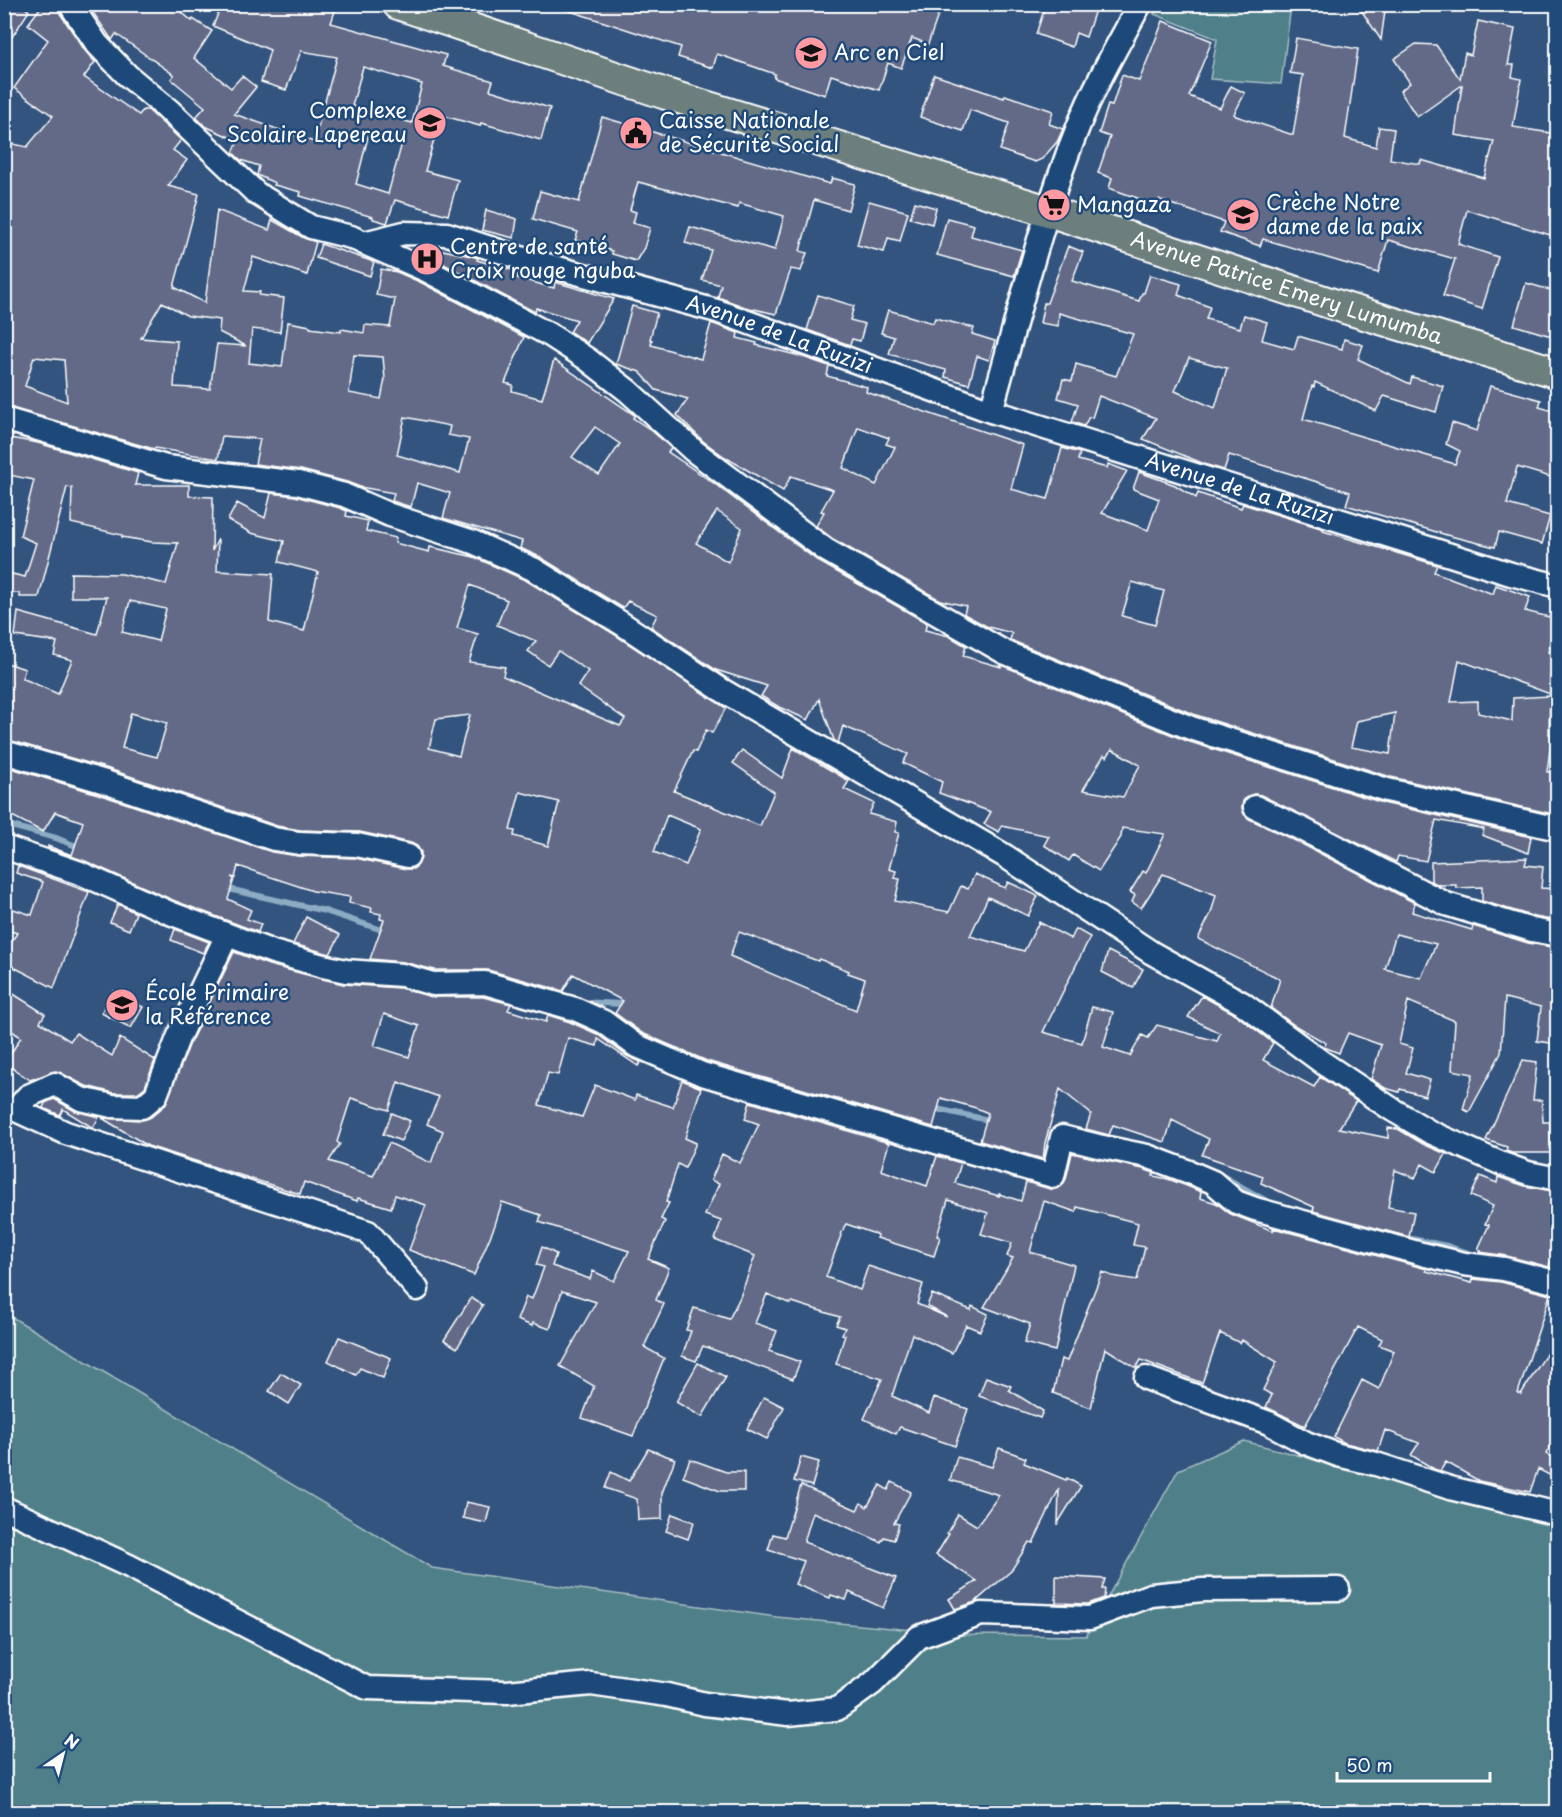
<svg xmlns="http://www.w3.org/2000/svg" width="1562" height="1817" font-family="'Playpen Sans',sans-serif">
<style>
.green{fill:#507f88;stroke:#a8bfc4;stroke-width:1.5}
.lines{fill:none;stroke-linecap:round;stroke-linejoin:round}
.stream{stroke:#8dacc4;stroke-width:6}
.building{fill:#626a87;stroke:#fff;stroke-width:1.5;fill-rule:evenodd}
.minor-casing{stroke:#fff;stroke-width:27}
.major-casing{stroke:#fff;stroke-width:34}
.minor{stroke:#1f4a7a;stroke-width:22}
.major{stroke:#6c7f7c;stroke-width:30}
.labels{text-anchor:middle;stroke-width:5;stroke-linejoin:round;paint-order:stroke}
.poi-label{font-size:21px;fill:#fff;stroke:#1f4a7a;text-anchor:start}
.street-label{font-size:21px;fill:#fff;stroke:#1f4a7a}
</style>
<rect width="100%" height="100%" fill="#33547e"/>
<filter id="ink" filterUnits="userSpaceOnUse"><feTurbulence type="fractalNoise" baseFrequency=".0167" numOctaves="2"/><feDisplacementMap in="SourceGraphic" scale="12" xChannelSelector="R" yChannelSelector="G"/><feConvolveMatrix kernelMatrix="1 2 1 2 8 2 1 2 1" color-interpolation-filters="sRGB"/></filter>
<g filter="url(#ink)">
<!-- green -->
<g class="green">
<path d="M1162,5H1291L1281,84L1210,79L1217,39L1154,14Z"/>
<path d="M5,1313L432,1568L776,1617L964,1635L1086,1636L1178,1470L1244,1441L1399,1482L1557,1517V1812H5Z"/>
</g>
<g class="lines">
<!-- stream -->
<g class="stream">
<path d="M4,824L56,838L81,848"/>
<path d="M224,888L325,911L388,932"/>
<path d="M501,972L524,984"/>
<path d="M581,1002L622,1004L627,1007"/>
<path d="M932,1108L993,1121"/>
<path d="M1221,1175L1272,1204"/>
<path d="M1397,1236L1447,1246L1475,1255"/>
</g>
</g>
<!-- building -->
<g class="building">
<path d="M12,4H21L29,11L4,49V13Z"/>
<path d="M43,4H57L59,12L86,52L95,62L84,77L139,115L143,110H148L181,140L173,150L187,160L168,186L199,194L174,287L205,303L217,210L269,230L272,220L304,238L316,242L307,275L253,257L244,291L260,292L259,295L284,298L280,332L252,329L249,363L282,367L288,322L310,326V328L341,332V329L364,333L365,325L390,327L395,299L376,295L381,269L397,272L422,283L524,337L505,383L513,385L512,391L542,399L554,360L633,414L635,415L633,418L651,430L671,448L668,452L712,482L818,561L927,623L925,630L949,636L966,646L963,656L1001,667V665L1187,741L1383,803L1531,837L1528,853L1482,835L1484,829L1436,820L1426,861L1398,856L1396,862L1261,795L1254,794L1248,796L1243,801L1242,808L1244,814L1249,819L1300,843L1415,903L1412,912L1472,930L1473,926L1528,943L1557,948V1044L1537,1041L1541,1007L1505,998L1501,1053L1469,1112L1463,1109L1473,1074L1452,1070L1455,1021L1408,1001L1399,1044L1413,1048L1406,1073L1430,1080L1425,1096L1400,1089L1399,1092L1385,1088L1371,1079L1381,1045L1348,1033L1339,1053L1324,1047L1326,1043L1294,1025L1271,1008L1280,979L1198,939L1211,913L1216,895L1163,874L1141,908L1132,902L1135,895L1130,892L1143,871L1146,873L1165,834L1122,828L1121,837L1099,871L1073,855L1069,861L1044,845L1049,836L1002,826L999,832L984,824L991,812L939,793L942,782L903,763L908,754L843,726L838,743L834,740L819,699L808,720L779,707L761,696L767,686L716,670L651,627L657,615L628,601L623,608L540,557L520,548L522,541L443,518L450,493L417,483L411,507L392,501L394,493L360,487L347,482L301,470L255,464L260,439L222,436L218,459L155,448L154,449L4,406V276L8,262L4,261V255L10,234L4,233V142L27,147L53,116L14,88L48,40L28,24ZM162,302L188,316L220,320L219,332L246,346L217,344L210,389L174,387L177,341L141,338ZM354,355L383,357L385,379L381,399L349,393ZM34,357L64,360L67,402L25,386ZM405,417L450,426L448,435L469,439L460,473L397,455ZM595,427L620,444L599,475L572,457ZM717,511L742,528L728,562L696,543ZM1112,749L1140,765L1123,797L1083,790L1104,755L1107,757ZM1396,934L1436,944L1421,978L1385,969Z"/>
<path d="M87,4H172L192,21L193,19L212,31L194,58L231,88L242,76L256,87L234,114L314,142L337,57L301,51L286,90L261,82L270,50L213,26L222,4H324L336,8L331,23L446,55L443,66L493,81L490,90L550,108L541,140L481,123L480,126L441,115L425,171L458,180L448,215L395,200L387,223L373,219V217L300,196L301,192L274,185L275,183L257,175L259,166L241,160L233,153L238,141L205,126L196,117L205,107L171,79L174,75L116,34L112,40ZM363,67L422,84L412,123L352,106ZM369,133L402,143L388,194L356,184Z"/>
<path d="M559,4H942L928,44L912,38L901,68L888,63L879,90L831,75L825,95L774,78L775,74L717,54L713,68L678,57L681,47L558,7Z"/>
<path d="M1046,4H1097L1086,37L1076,33L1072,47L1036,34Z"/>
<path d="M1357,4H1386L1381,40Z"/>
<path d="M1163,21L1212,41L1189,96L1220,108L1231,86L1245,93L1234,114L1236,116L1293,135L1303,75L1290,73L1296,38L1358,49L1345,138L1376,147L1379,127L1394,129L1390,159L1420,164L1421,160L1484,178L1494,141L1455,135L1462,85L1417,117L1400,91L1410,83L1394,59L1416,44L1436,45L1460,79L1465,53L1471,55L1478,21L1515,29L1508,65H1514L1512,77L1521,79L1513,127L1557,134V237L1467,210L1458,244L1498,257L1482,309L1443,296L1455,259L1388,240L1378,273L1263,239L1260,246L1220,232L1224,222L1159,200L1157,205L1109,188L1112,178L1098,173L1110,137L1099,133L1108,105L1112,106L1122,75L1139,81Z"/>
<path d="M934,75L1004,98L1005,95L1053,111L1049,124L1063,129L1057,142L1042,159L1035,162L1000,150L1009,123L970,110L963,131L920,117Z"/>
<path d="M602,117L830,184L832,178L855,184L848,210L814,200L800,251L807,253L801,271L791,269L776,314L745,307L718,297L721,285L702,280L711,250L685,243L690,227L775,250L784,216L739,203L738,208L638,182L630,210L636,212L633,223L650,228L644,248L636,261L612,254V251L575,240L578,232L533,219L540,191L579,202Z"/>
<path d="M869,201L908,212L900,241L888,238L884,252L857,245Z"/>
<path d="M915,202L936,208L932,224L910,218Z"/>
<path d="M486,210L517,219L514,238L482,230Z"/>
<path d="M947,218L974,225L971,236L1022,250L1014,276L937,255Z"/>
<path d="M321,244L374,262L370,276L316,258Z"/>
<path d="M1068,246L1083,252L1072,281L1139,301L1142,293H1144L1150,275L1181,284L1178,295L1210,307L1206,319L1240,328L1244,315L1267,322L1262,340L1294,349L1298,336L1342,349L1344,339L1363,345L1358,359L1410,384L1412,377L1443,386L1436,412L1384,396L1376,411L1315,382L1314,387L1312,386L1303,419L1455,464L1460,451L1446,444L1452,423L1477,431L1490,386L1541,400L1539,407L1557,412V479L1517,467L1507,504L1550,516L1542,544L1499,532L1495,547L1450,536L1346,505L1350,492L1229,455L1224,470L1207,465L1143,439L1156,418L1099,396L1092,418L1089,417L1084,426L1072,422L1078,404L1058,398L1063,379L1072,381L1076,364L1116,376L1133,334L1059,313L1058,326L1040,323L1044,303H1047ZM1189,358L1227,368L1215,408L1175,391Z"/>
<path d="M443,250L471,256L478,258L477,260L519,272L517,278L554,288L555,282L614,299L587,343L570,332L577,320L536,308L535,312L440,262Z"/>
<path d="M1526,283L1557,292V311L1551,336L1514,325Z"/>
<path d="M818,295L854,306L850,320L865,324L860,341L852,339L850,345L807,330Z"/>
<path d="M632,306L657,313L650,339L652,340L651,345L701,359L711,323L738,333L737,338L757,343L756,345L800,356L829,366L827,376L867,387L866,392L1023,445L1011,489L1048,499L1062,448L1080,453L1078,460L1107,468L1108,464L1127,471L1102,513L1148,530L1159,499L1133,489L1139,472L1175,485L1196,498L1198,493L1241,508L1243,504L1324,529L1323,531L1437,565L1434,572L1493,594L1496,585L1530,597L1525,611L1557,619L1548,652L1557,654V676L1550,674V694L1459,660L1451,702L1478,701V713L1512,721L1513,698L1550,696L1549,734L1552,735L1547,772H1557V815L1391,777L1196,715L1010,640L1012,633L988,627L964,614L966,606L940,600L833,539L816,526L824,512L821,511L833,490L791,476L783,491L725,457L703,441L677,415L688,399L656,390L640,372L616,364ZM858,427L889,438L886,444L895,447L876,485L843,468ZM1132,582L1164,591L1155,625L1122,616ZM1395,713L1390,754L1351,747L1357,721Z"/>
<path d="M888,310L933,323L935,318L974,328L972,334L995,341L989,360L977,356L969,384L945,377L946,370L889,354L894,337L881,333Z"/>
<path d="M4,437L38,443L138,473L135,485H189V496L213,497L212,551L218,539L217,571L273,574L269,622L304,631L318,572L279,562L284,541L251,533L228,520L237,503L265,518L271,493L295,496L340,508L347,511L346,516L368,521L366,531L396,538L395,543L429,552L430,547L474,557L527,581L614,634L726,708L712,733L706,730L696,752L693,751L674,791L760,826L774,792L733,763L742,750L782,778L793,748L849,781L844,789L874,803L869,814L897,822L895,832L899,833L889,869L896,871L894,878L900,879L895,901L949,912L961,886L968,889L975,874L1005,888L1008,882L1038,896L1028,916L988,897L970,936L1024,951L1039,922L1071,939L1076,929L1090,937L1043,1032L1082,1043L1092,1007L1113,1012L1103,1047L1130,1056L1142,1035L1148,1038L1157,1025L1217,1041L1220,1033L1188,1017L1202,996L1235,1014L1273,1043L1263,1060L1314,1087L1320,1077L1356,1101L1339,1128L1388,1138V1128L1398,1129L1423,1144L1446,1154L1436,1172L1422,1164L1415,1178L1395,1170L1388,1207L1414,1212L1409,1237L1313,1211L1314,1207L1261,1183L1263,1176L1202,1155L1209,1139L1172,1120L1165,1142L1113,1125L1109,1135L1086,1129L1091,1114L1060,1089L1045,1143L1043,1159L980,1141L988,1113L976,1108L941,1098L933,1127L707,1061L642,1033L615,1013L623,1001L573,974L563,991L488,970H435L403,962L370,959L384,920L380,919L381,914L371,912L372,908L349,903L350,897L313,891L238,866L235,878L231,877L234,879L228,899L251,910L247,919L261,924L258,932L175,901L85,861L48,848V846L72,855L83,822L55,812L43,832L6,813L10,802L4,800V796L10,780L4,778V766L98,794L272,852L298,856L355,858L406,869H413L418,865L421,858V852L417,846L411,843L360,832L300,830L277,826L106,768L4,739V662L25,669L22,678L58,694L72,660L54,655L57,642L15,636L18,612L97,634L107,597H71V573L122,574L166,584L178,543L152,542L122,537V535L71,523L72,488L67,487L39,597H20V594L4,590V572L25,577L36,543L20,536L34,480L4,474ZM470,585L507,600L497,625L536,641L528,651L548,665L558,651L588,671L578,686L625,719L620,726L503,676L505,667L469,662L478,634L457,628ZM130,601L166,609L158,641L122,632ZM131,713L167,723L157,757L122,748ZM470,715L459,756L429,748L436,719ZM520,792L559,802L548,846L514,836L515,831L510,830ZM667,815L701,829L686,865L654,852ZM739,932L818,961L819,959L849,971L848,973L865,979L856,1010L730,956Z"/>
<path d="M1527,858L1525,865L1543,867L1541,888L1557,889V921L1535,917L1482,901V887L1456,888V885H1439L1431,881V862Z"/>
<path d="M18,866L89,892L54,988L4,962V953L17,933L4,929V906L32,915L43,882L16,873Z"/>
<path d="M118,904L136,913L129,930L110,922Z"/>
<path d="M306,917L340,935L330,954L293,944Z"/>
<path d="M175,929L209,942L203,953L171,940Z"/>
<path d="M1108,951L1143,969L1133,988L1102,972Z"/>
<path d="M234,952L269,965L343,984L400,988L433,997H483L511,1004L508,1010L546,1022L548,1015L570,1022L597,1034L627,1056L641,1062L638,1066L598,1039L597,1046L568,1038L558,1075L548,1073L539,1105L582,1117L595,1085L635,1100L636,1095L673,1107L682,1080L701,1088L685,1138L696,1143L685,1168L678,1164L666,1202L669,1203L661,1219L665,1221L648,1259L669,1268L656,1300L664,1304L644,1347L664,1358L633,1436L582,1418L594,1386L560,1366L596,1302L562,1291L550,1329L533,1323L532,1326L517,1320L526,1297L532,1299L544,1267L536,1265L542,1247L556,1254L552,1266L590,1279L593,1271L614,1281L629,1251L539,1222L541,1215L502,1202L495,1225L474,1275L409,1250L426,1205L395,1195L391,1208L358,1198L357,1201L304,1182L300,1194L148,1146L102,1118L142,1120L151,1117L165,1105L190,1043ZM384,1014L419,1026L409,1057L374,1046ZM398,1082L439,1097L427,1124L443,1131L431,1163L389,1143L373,1176L329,1161L340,1144L337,1142L351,1098L389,1110Z"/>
<path d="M4,988L45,1014L40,1022L70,1041L76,1033L112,1056L120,1038L155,1060L145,1087L137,1093H114L86,1086L56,1071L30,1080L5,1063L21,1037L4,1026Z"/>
<path d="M113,991L143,1007L131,1028L101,1013Z"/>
<path d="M1523,1060L1537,1062L1533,1100H1542L1543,1122H1550L1551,1153H1512L1506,1151L1507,1147L1486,1140Z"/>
<path d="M54,1099L75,1111L99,1117L93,1128L63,1109L60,1115L43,1108L45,1103Z"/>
<path d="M750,1102L889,1143L881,1170L927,1186L937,1156L961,1163L955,1183L999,1196V1194L1021,1201L1026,1182L1050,1189H1056L1062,1186L1066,1179L1072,1153L1143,1169L1154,1173L1153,1176L1168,1179L1187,1186L1201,1192L1200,1198L1216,1203L1231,1214L1273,1231V1228L1427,1269L1426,1271L1472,1283L1473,1279L1501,1282L1550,1295L1518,1393L1521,1394L1557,1337V1434L1546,1454L1557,1460V1479L1538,1469L1530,1492L1479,1481L1446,1462L1440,1471L1434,1469L1411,1455L1419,1443L1385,1430L1378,1451L1345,1443L1334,1437L1362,1380L1379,1389L1394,1351L1379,1345L1382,1339L1358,1327L1305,1426L1266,1407L1272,1395L1263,1390L1277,1362L1242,1340L1240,1343L1220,1333L1202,1383L1141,1360L1136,1368L1105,1348L1091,1408L1053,1393L1061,1359L1067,1361L1102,1272L1112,1276L1137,1280L1145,1247L1133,1245L1138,1223L1077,1207L1076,1212L1044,1201L1030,1252L1074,1265L1055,1351L1024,1343L1030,1324L984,1307L1013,1258L1007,1256L1012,1243L981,1234L988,1213L948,1200L937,1236L940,1237L934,1256L877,1238L878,1235L846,1224L844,1227L826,1277L860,1290L868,1266L923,1284L917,1304L947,1317L927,1306L932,1294L971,1310L972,1306L988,1314L980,1331L966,1325L952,1353L912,1334L892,1396L929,1413L934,1397L968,1409L955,1446L900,1427L896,1434L864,1419L882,1379L836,1364L845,1335L842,1334L845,1328L836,1325L840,1317L792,1302L791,1304L767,1294L755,1323L777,1331L769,1351L800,1362L793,1379L703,1346L696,1361L682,1356L691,1331L686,1330L694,1308L729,1319L740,1297L755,1256L715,1240L721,1221L705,1215L719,1184L711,1180L722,1154L740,1163L759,1124L745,1119Z"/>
<path d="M392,1113L410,1121L401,1141L383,1134Z"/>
<path d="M1480,1176L1497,1183L1498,1177L1525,1186L1557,1192V1263L1550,1262L1549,1267L1507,1256L1480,1252L1481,1251L1478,1249L1489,1225L1485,1224L1493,1206L1471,1196Z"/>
<path d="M471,1298L483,1305L457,1348L444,1340Z"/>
<path d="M339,1337L391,1358L383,1378L360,1368L356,1375L328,1361Z"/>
<path d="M698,1363L726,1377L702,1417L676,1402Z"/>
<path d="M281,1373L301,1385L289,1404L269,1391Z"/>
<path d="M986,1377L1011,1386L1009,1390L1043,1411L1040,1418L979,1396Z"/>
<path d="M764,1397L784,1407L767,1439L747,1429Z"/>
<path d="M999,1448L1026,1458L1024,1463L1066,1480L1067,1478L1081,1486L1058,1523L1059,1489L1033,1543L1029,1542L1011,1571L975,1602L955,1609L949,1599L977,1581L936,1555L949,1534L947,1533L958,1514L977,1526L999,1495L950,1480L957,1457L992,1467Z"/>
<path d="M648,1449L675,1459L662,1493V1519L638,1520L637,1499L605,1488L611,1472L629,1481Z"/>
<path d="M801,1457L819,1462L812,1486L794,1481Z"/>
<path d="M690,1459L726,1472H744V1491H720L683,1477Z"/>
<path d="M892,1482L911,1492L894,1523L899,1524L894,1540L884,1537L881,1542L813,1512L804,1542L896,1578L883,1608L849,1592L846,1600L831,1595L830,1598L795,1584L804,1561L768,1550L773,1534L785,1537L801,1485L857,1510L861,1503L867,1507L880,1485L888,1490Z"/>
<path d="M466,1502L490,1507L486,1523L463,1518Z"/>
<path d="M672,1514L694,1522L688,1539L666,1531Z"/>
<path d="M1056,1576L1105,1579L1102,1589H1105L1104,1598L1088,1604L1056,1603Z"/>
</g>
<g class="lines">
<defs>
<g id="minor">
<path id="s1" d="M70,4L97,44L127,75L170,111L256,193L311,227L351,237L364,243L404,233L447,234L521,258L717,311L991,411L1511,574L1558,586"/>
<path d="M364,243L428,271L550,335L587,359L628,391L694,451L826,550L1004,652L1191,728L1387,790L1558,829"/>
<path d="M991,411C1018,316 1041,219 1078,127C1095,84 1118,45 1140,4"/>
<path d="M4,419L166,467L298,483L344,495L390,515L473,542L533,569L621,623L720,689L1005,856L1152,953L1242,1003L1323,1063L1393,1110L1430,1132L1500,1163L1528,1173L1558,1179"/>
<path d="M4,752L102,781L274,839L299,843L357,845L408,856"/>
<path d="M1255,807L1306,831L1446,904L1532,930L1558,935"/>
<path d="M4,847L80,873L170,913L273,952L323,966L346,971L402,975L433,984L485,983L575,1009L604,1022L635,1045L702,1074L1053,1176L1062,1137L1098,1146L1147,1156L1192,1173L1213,1182L1236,1202L1255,1209L1422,1254L1464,1264L1504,1269L1558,1283"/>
<path d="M4,1109L16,1110L66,1133L368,1232L417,1289"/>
<path d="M16,1110L28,1096L55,1084L81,1099L112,1106L142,1107L156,1095L178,1038L227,935"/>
<path d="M1146,1378L1269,1423L1306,1443L1338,1455L1376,1464L1450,1488L1558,1514"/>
<path d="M4,1508L129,1566L367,1688L507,1692L591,1684L667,1695L705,1704L788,1714L837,1709L873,1683L919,1637L981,1614L1090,1618L1151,1595L1203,1590L1338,1589"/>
</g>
<g id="major">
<path id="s2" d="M398,4L666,94L1048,211L1348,309L1558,373"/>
</g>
</defs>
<!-- minor casing -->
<use href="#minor" class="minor-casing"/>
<!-- major casing -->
<use href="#major" class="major-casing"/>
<!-- minor -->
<use href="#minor" class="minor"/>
<!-- major -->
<use href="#major" class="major"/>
</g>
</g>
<!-- icons -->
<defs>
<symbol id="school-disc" viewBox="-11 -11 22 22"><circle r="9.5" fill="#ff9aa2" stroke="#1f4a7a"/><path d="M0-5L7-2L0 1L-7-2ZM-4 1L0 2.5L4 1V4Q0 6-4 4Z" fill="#111"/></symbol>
<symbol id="civic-disc" viewBox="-11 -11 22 22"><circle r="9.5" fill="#ff9aa2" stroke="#1f4a7a"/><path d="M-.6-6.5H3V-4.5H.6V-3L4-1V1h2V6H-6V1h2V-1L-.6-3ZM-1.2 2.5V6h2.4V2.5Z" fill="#111"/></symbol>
<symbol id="supermarket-disc" viewBox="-11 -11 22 22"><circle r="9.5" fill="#ff9aa2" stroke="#1f4a7a"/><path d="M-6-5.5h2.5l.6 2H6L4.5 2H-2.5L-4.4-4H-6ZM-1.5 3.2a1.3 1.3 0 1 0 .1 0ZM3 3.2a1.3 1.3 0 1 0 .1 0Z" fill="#111"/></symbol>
<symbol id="hospital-disc" viewBox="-11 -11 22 22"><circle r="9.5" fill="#ff9aa2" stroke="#1f4a7a"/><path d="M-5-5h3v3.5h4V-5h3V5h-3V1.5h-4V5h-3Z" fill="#111"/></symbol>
</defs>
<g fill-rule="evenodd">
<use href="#school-disc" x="792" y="34" width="38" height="38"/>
<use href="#school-disc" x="411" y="104" width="38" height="38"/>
<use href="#civic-disc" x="617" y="114" width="38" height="38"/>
<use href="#supermarket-disc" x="1035" y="186" width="38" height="38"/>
<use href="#school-disc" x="1224" y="196" width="38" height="38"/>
<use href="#hospital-disc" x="408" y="240" width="38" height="38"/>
<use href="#school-disc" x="103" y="986" width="38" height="38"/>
</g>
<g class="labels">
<!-- poi labels -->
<g class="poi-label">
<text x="834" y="60">Arc en Ciel</text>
<text x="407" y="118" text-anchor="end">Complexe<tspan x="407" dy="24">Scolaire Lapereau</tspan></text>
<text x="659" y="128">Caisse Nationale<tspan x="659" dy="24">de Sécurité Social</tspan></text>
<text x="1266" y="210">Crèche Notre<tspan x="1266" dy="24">dame de la paix</tspan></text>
<text x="1077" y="212">Mangaza</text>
<text x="450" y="254">Centre de santé<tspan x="450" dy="24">Croix rouge nguba</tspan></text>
<text x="145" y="1000">École Primaire<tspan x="145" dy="24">la Référence</tspan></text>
</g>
<!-- street labels -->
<g class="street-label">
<text dy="7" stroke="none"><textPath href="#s2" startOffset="933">Avenue Patrice Emery Lumumba</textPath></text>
<text dy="7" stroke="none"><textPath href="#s1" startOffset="818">Avenue de La Ruzizi</textPath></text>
<text dy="7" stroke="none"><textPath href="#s1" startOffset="1304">Avenue de La Ruzizi</textPath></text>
</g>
</g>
<!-- margin -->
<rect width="1562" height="1817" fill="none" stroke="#1f4a7a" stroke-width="24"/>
<rect x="12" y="12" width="1538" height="1793" fill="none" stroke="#fff" stroke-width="2" filter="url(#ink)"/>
<!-- north arrow -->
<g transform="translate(63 1754) rotate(35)" stroke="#1f4a7a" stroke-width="4.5" paint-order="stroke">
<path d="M0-4.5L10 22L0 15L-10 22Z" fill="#ffffff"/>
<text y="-9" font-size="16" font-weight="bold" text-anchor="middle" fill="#ffffff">N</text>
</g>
<!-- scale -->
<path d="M1337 1772v9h153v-9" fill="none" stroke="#ffffff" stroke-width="3"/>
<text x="1346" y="1772" font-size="18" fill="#ffffff" stroke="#1f4a7a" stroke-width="4.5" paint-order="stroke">50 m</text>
</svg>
